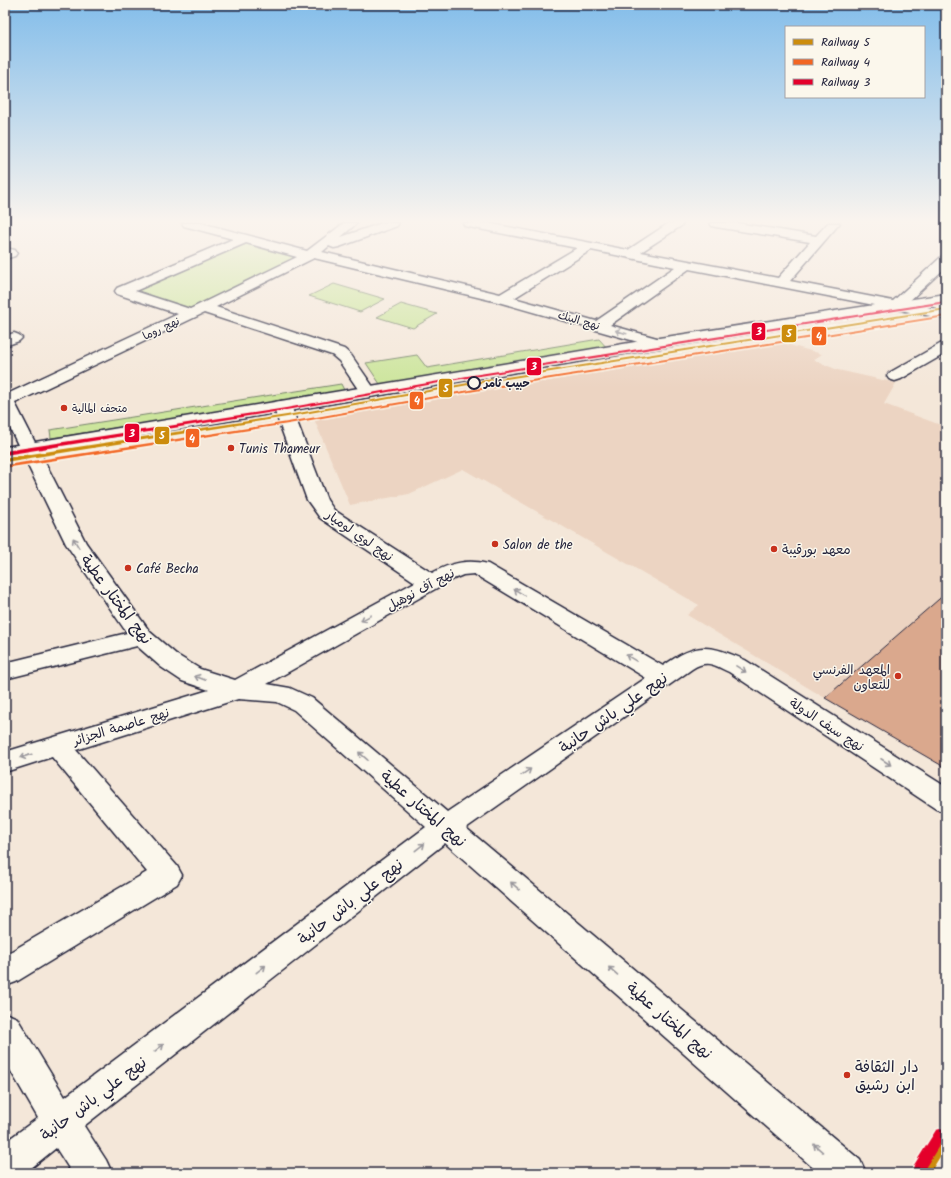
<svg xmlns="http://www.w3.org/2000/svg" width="951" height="1178" font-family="Kalam,'Playpen Sans Arabic',sans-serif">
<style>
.built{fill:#ecd4c2}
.green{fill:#cce59c;stroke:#77846c}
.building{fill:#daa88d;stroke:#22223b}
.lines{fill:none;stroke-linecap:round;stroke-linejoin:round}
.minor-casing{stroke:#22223b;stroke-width:3}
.major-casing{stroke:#22223b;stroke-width:3}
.minor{fill:#fbf7ec;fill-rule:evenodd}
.major{fill:#fbf7ec;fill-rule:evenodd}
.rail-1-casing{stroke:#fbf7ec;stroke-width:3}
.rail-2-casing{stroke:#fbf7ec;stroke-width:3}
.rail-3-casing{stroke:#fbf7ec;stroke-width:3}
.rail-1{fill:#cc8c0c;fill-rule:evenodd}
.rail-2{fill:#f26522;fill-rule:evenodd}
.rail-3{fill:#e4002b;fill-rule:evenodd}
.oneway{stroke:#99979c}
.stop-dot{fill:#fbf7ec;stroke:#22223b;stroke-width:2}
.poi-dot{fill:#c8321e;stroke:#fbf7ec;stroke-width:1.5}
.labels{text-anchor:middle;stroke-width:3;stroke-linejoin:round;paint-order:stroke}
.far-street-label{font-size:11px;fill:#22223b;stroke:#fbf7ec}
.far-stop-label{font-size:11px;font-weight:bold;fill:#22223b;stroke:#fbf7ec;text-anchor:start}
.far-poi-label{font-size:11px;fill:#22223b;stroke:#fbf7ec;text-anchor:start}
.poi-label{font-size:13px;fill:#22223b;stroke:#fbf7ec;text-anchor:start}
.street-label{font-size:13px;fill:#22223b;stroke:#fbf7ec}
.near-street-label{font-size:16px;fill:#22223b;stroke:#fbf7ec}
.near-poi-label{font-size:16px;fill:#22223b;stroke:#fbf7ec;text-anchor:start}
.line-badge{stroke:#fbf7ec;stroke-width:1.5}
.badge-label{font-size:11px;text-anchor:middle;font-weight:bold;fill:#fff}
</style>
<rect width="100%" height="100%" fill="#f4e7d9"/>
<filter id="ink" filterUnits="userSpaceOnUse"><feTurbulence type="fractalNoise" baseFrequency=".025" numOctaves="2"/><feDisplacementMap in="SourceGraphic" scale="8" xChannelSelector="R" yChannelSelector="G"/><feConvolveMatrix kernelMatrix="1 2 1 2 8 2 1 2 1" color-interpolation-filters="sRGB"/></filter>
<g filter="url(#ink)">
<!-- built -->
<path class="built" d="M782,343L822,354L813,360L838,370L896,383L884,404L946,427V593L825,698L687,615L699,605L463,469L409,494L350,505L314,419Z"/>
<!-- green -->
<g class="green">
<path d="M246,240L307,257L192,310L129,290Z"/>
<path d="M334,284L385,299L360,312L309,296Z"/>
<path d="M401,304L437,314L413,328L377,317Z"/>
<path d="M599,339L608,349L382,387L366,363L417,355L427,368Z"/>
<path d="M341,384L345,392L51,438L50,430Z"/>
</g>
<!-- building -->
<path class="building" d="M946,593V768L825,698Z"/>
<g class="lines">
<defs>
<g id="minor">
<path d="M182,223H201L307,251L344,223H357L341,237L382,223H399L397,226L339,247L334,248L329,246L322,252L500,294L577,248L469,227L465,226L463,223H487L628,250L669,223H683L681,226L641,252L778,278L810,242L716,227L712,226L710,223H737L816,236L828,223H840L790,281L893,301L941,257L946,256V267L907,303L946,311V319L689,269L610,325L664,340L667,343L664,346L659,348L498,302L314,258L216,307L344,349L351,355L376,391L374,395L368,396L362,395L339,361L332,355L204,313L15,403L86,543L150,632L177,655L200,669L235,680L415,582L320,518L307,500L273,406L276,402L282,401L288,402L291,406L327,500L334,510L432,573C450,563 467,559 488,564L663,666C696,642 709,644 745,660L946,787V812L936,809L729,672C714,665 707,659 692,669L466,828L860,1160L866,1173H819L445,843L84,1126L106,1160L112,1173H72L56,1148L25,1173H5V1142L38,1118L5,1061V1013L17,1018L65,1097L426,827L294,710L277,702L238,699L76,750L177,866L182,875L177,884L16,982L5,986V955L147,872L52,757L5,772V752L209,690L182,681L161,667L137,646L5,679V663L127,633L66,544L5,418V395L178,314L117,294L115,291L117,288L233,239L184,226ZM246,243L297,257L190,309L135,291ZM591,250L675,267L596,321L514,298ZM474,574L646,678L447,812L312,698L290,688L267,684L451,580L463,575Z"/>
<path d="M10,249L15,250L17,253L15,256L5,259V250Z"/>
<path d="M14,333L19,335L22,338L19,341L5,346V336Z"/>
<path d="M946,342V353L901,379L895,381L889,379L887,376L889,373L940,344Z"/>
</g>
<path id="major" d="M946,294V302L659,348L5,459V447L659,338Z"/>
</defs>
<!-- minor casing -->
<use href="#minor" class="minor-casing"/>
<!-- major casing -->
<use href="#major" class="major-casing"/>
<!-- minor -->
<use href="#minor" class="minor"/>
<!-- major -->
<use href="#major" class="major"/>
<defs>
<g id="rail-1">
<path d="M946,308V310L474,384L287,417L5,462V458L287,415L474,382Z"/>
<path d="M946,1133V1147L930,1173H919L942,1134Z"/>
</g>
<path id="rail-2" d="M946,315V317L475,391L288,424L5,468V466L6,465L288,422L475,389Z"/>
<g id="rail-3">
<path d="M945,301H946V303L473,377L286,410L5,455V451L286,408L473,375Z"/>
<path d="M940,1129L944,1130L945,1134L944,1138L922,1173H914L913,1169L914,1165L936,1130Z"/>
</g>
</defs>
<!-- rail-1 casing -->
<use href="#rail-1" class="rail-1-casing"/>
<!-- rail-2 casing -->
<use href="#rail-2" class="rail-2-casing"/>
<!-- rail-3 casing -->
<use href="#rail-3" class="rail-3-casing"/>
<!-- rail-1 -->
<use href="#rail-1" class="rail-1"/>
<!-- rail-2 -->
<use href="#rail-2" class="rail-2"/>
<!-- rail-3 -->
<use href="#rail-3" class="rail-3"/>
</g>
<!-- one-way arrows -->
<defs><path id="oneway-shaft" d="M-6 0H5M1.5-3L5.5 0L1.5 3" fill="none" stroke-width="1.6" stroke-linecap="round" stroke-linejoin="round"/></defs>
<g class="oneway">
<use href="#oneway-shaft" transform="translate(621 332) rotate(-164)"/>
<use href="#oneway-shaft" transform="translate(76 543) rotate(-120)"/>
<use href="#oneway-shaft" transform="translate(519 592) rotate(-149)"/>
<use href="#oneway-shaft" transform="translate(366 618) rotate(151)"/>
<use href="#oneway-shaft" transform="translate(631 658) rotate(-149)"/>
<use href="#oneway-shaft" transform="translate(741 669) rotate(32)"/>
<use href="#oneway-shaft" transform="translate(200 678) rotate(-159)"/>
<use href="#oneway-shaft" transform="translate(26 756) rotate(164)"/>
<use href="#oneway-shaft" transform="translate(363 756) rotate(-139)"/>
<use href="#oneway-shaft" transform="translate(886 762) rotate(33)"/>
<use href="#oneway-shaft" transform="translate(526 772) rotate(-34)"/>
<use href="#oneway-shaft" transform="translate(420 847) rotate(-38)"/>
<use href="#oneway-shaft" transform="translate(515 886) rotate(-139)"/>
<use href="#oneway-shaft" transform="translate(261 969) rotate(-38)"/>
<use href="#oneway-shaft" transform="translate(613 971) rotate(-139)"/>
<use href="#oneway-shaft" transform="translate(159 1048) rotate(-38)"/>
<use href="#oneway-shaft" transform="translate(818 1148) rotate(-139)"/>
</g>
</g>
<!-- sky -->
<linearGradient id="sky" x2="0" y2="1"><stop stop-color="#83bdea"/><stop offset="0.57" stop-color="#faf4ee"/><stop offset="1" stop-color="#faf4ee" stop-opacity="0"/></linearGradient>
<rect width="951" height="388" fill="url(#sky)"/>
<!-- markers -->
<circle class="stop-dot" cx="474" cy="383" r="6"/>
<g class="poi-dot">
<circle cx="64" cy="408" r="4"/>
<circle cx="231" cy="448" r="4"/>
<circle cx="495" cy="544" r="4"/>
<circle cx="774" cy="549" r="4"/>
<circle cx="128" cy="568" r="4"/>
<circle cx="898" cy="676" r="4"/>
<circle cx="847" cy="1075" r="4"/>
</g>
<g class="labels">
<!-- far-street labels -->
<g class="far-street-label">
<text transform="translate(579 320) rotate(16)" y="4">نهج البنك</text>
<text transform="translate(161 328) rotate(-25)" y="4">نهج روما</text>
</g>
<!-- far-stop labels -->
<g class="far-stop-label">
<text x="484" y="387">حبيب ثامر</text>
</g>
<!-- far-poi labels -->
<g class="far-poi-label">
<text x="72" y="412">متحف المالية</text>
</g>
<!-- poi labels -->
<g class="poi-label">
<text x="239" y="453">Tunis Thameur</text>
<text x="503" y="549">Salon de the</text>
<text x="782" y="554">معهد بورقيبة</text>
<text x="136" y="573">Café Becha</text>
<text x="890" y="674" text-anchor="end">المعهد الفرنسي<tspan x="890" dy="15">للتعاون</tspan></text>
</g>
<!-- street labels -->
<g class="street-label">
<text transform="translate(360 535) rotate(35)" y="5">نهج لوي لوميار</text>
<text transform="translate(420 589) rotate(-28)" y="5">نهج آف نوهيل</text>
<text transform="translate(827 724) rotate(33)" y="5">نهج سيف الدولة</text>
<text transform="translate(121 726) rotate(-17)" y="5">نهج عاصمة الجزائر</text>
</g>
<!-- near-street labels -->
<g class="near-street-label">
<text transform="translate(117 599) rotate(53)" y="6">نهج المختار عطية</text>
<text transform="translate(613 712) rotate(-35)" y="6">نهج علي باش حانبة</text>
<text transform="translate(424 808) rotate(41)" y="6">نهج المختار عطية</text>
<text transform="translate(350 901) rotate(-38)" y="6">نهج علي باش حانبة</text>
<text transform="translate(670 1020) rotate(41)" y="6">نهج المختار عطية</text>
<text transform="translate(93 1098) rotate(-37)" y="6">نهج علي باش حانبة</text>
</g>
<!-- near-poi labels -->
<g class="near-poi-label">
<text x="855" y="1072">دار الثقافة<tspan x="855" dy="18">ابن رشيق</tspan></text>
</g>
</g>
<g class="line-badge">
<rect x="751" y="322" width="15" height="19" rx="4" fill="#e4002b"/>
<rect x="781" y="324" width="16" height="19" rx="4" fill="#cc8c0c"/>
<rect x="811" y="326" width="16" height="20" rx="4" fill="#f26522"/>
<rect x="526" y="357" width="16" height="19" rx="4" fill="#e4002b"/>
<rect x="438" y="378" width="15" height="20" rx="4" fill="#cc8c0c"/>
<rect x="409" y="391" width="15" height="19" rx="4" fill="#f26522"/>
<rect x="124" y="423" width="16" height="20" rx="4" fill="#e4002b"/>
<rect x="154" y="426" width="16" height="19" rx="4" fill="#cc8c0c"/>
<rect x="185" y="428" width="15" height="20" rx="4" fill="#f26522"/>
</g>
<g class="badge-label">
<text x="759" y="335">3</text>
<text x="789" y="337">5</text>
<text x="819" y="340">4</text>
<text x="534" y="370">3</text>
<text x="446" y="392">5</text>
<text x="417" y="404">4</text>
<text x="132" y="437">3</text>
<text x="162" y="439">5</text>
<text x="192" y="442">4</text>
</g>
<!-- margin -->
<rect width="951" height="1178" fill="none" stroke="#fbf7ec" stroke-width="20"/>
<rect x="10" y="10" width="931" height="1158" fill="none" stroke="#22223b" stroke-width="1.5" filter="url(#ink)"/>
<!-- legend -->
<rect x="785" y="26" width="140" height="72" fill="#fbf7ec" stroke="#a4a2a5"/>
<rect x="793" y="39" width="20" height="6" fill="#cc8c0c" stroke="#a4a2a5"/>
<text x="821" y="46" font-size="12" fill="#22223b">Railway 5</text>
<rect x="793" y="59" width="20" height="6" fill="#f26522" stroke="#a4a2a5"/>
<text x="821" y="66" font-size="12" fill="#22223b">Railway 4</text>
<rect x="793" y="79" width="20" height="6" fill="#e4002b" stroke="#a4a2a5"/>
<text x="821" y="86" font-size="12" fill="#22223b">Railway 3</text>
</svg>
